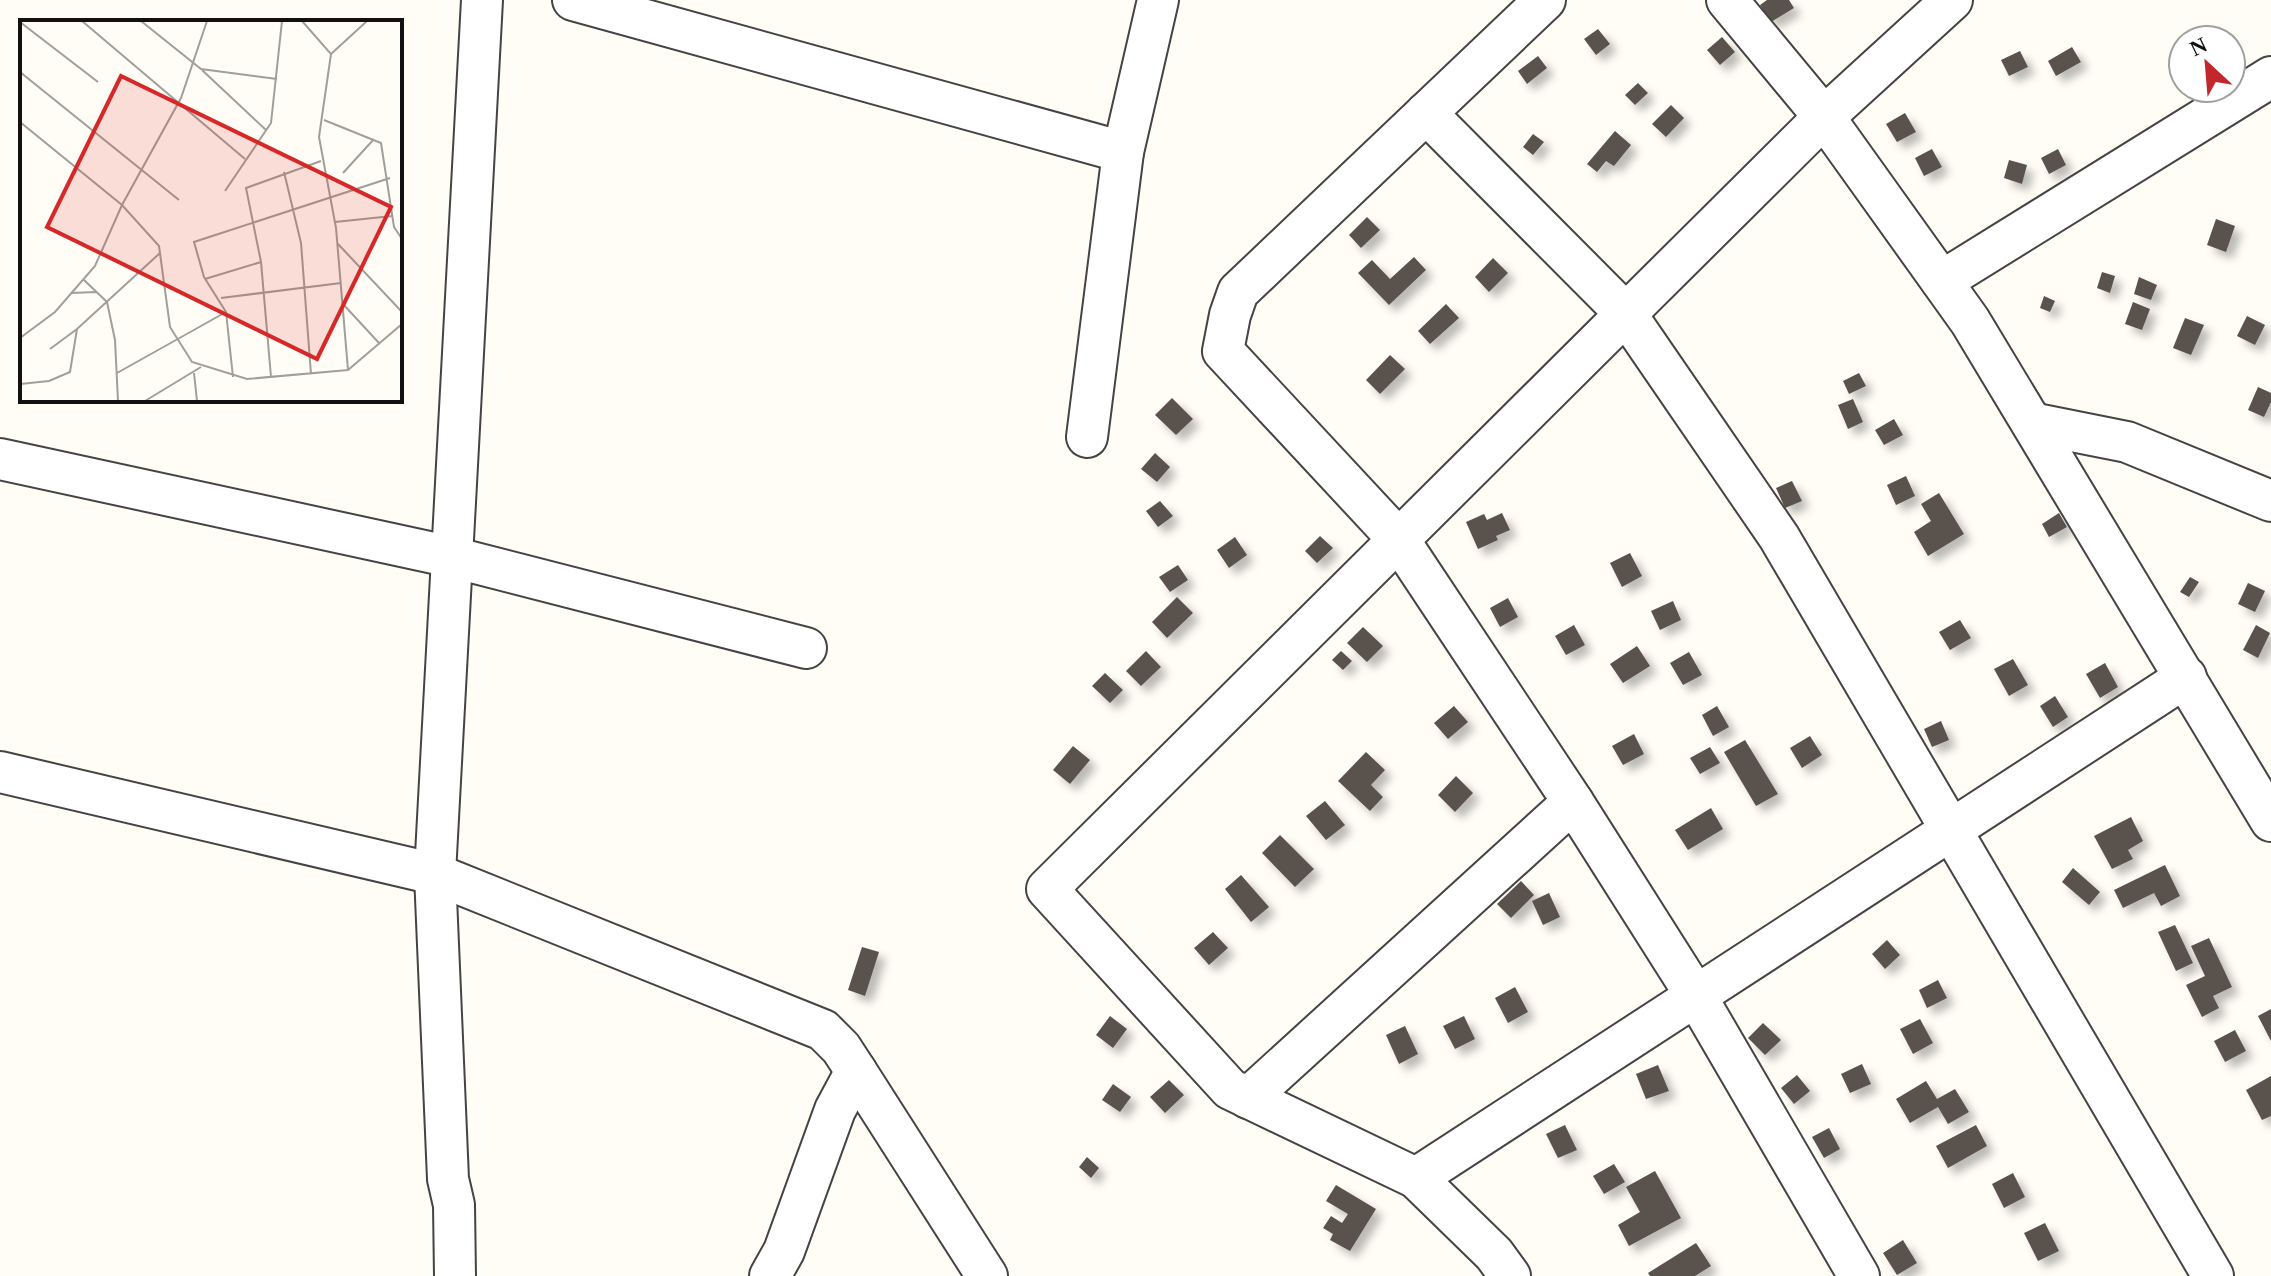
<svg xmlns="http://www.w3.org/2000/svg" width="2271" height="1276" font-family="Georgia,serif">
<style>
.building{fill:#5a524d;filter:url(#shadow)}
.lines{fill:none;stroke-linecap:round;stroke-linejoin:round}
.street-casing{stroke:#444;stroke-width:44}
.street{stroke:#fff;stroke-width:40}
.inset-road{fill:none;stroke:#a09f9a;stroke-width:2}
.view{fill:#d62828;fill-opacity:0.15;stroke:#d62828;stroke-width:4}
.inset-edge{fill:none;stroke:#111;stroke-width:4}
</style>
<defs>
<filter id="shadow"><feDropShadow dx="7" dy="7" stdDeviation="4" flood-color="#0004"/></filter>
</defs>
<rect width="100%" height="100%" fill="#fffdf5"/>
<!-- building -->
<g class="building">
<path d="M1767,0H1789L1794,8L1771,22L1760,5Z"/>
<path d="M1598,29L1610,44L1596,55L1584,39Z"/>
<path d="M1722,37L1735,52L1720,65L1707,50Z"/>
<path d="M2072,47L2081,62L2056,76L2048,61Z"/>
<path d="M2020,51L2028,67L2009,76L2001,60Z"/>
<path d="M1538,56L1547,68L1527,84L1518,71Z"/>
<path d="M1638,83L1648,93L1635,105L1625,95Z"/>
<path d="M1671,105L1684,118L1666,137L1652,124Z"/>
<path d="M1905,113L1916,132L1897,142L1886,124Z"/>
<path d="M1615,131L1631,145L1614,166L1606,161L1597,172L1587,164Z"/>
<path d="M1533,134L1544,142L1533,155L1523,147Z"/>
<path d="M1932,149L1942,167L1924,176L1915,158Z"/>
<path d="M2058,149L2066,165L2049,174L2041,158Z"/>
<path d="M2009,160L2027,165L2022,184L2004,178Z"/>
<path d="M1367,217L1380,230L1361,248L1349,235Z"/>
<path d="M2216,219L2235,226L2226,252L2207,245Z"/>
<path d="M1414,257L1426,270L1389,305L1358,273L1372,260L1390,279Z"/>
<path d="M1493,258L1508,273L1489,292L1475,277Z"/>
<path d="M2102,272L2115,276L2110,293L2097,288Z"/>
<path d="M2139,277L2157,285L2151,300L2134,294Z"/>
<path d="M2044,296L2055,301L2050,312L2040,308Z"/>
<path d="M2133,302L2150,309L2142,330L2125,324Z"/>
<path d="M1446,304L1459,318L1430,344L1418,331Z"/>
<path d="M2247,316L2265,325L2255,345L2237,336Z"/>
<path d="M2185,318L2204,325L2191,355L2173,348Z"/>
<path d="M1390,355L1405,369L1380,394L1366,380Z"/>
<path d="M1859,373L1866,386L1849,394L1843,381Z"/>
<path d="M2258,387L2271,393V402L2264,417L2248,410Z"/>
<path d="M1172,398L1193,419L1176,435L1155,415Z"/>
<path d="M1853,399L1863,422L1848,429L1838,405Z"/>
<path d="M1894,419L1903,435L1884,445L1875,430Z"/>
<path d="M1155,453L1170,467L1157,482L1141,469Z"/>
<path d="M1906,476L1915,496L1896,505L1887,485Z"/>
<path d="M1792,481L1802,501L1785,508L1776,488Z"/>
<path d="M1939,493L1964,534L1928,556L1914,532L1931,521L1921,504Z"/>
<path d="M1160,501L1173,516L1158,527L1146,511Z"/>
<path d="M1502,513L1510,530L1496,536L1498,540L1478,549L1466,522L1484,514L1487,520Z"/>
<path d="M2059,513L2067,527L2049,537L2042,524Z"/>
<path d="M1320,536L1333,548L1317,563L1305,551Z"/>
<path d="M1235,537L1247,555L1229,568L1217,550Z"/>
<path d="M1630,553L1642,576L1622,587L1610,563Z"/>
<path d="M1178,565L1188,580L1170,592L1159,577Z"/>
<path d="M2190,577L2199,582L2189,597L2180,592Z"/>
<path d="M2248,583L2265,591L2255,612L2238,604Z"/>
<path d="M1177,597L1193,613L1167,638L1152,622Z"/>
<path d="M1508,598L1518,617L1500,627L1490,608Z"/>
<path d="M1673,601L1681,620L1660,630L1651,611Z"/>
<path d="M1960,620L1971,638L1950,650L1939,632Z"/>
<path d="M1574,625L1585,645L1566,655L1555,636Z"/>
<path d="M2256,625L2270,633L2258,658L2243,650Z"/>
<path d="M1363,627L1383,646L1367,662L1347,643Z"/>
<path d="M1637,646L1650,666L1623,683L1610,664Z"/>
<path d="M1146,651L1161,667L1141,686L1126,671Z"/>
<path d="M1341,651L1352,661L1343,670L1332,660Z"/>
<path d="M1689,652L1702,675L1683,685L1670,663Z"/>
<path d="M2013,659L2028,685L2009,696L1994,669Z"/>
<path d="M2105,663L2118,687L2100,698L2086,674Z"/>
<path d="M1105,673L1123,690L1110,703L1092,686Z"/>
<path d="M2055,696L2068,717L2053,727L2040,706Z"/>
<path d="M1454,706L1468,722L1448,739L1434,723Z"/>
<path d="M1717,706L1729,727L1713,736L1702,715Z"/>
<path d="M1941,721L1949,740L1932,747L1924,729Z"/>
<path d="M1634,734L1644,754L1623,765L1612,746Z"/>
<path d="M1810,736L1822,755L1802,768L1790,748Z"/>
<path d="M1745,740L1778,794L1756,806L1724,752Z"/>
<path d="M1073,746L1090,760L1070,784L1053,770Z"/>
<path d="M1710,747L1720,763L1700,774L1690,758Z"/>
<path d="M1366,752L1385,770L1371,785L1383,797L1370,811L1338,781Z"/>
<path d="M1456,776L1473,793L1455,812L1438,795Z"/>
<path d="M1325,801L1345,825L1326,840L1306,816Z"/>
<path d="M1711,808L1723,829L1688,850L1675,830Z"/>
<path d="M2131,817L2143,841L2128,850L2133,859L2112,869L2094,836Z"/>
<path d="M1280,835L1314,869L1295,887L1262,853Z"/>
<path d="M2165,865L2180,896L2161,906L2154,893L2123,908L2114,890Z"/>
<path d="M2073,868L2100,892L2089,905L2062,882Z"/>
<path d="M1241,875L1269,907L1251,922L1225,889Z"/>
<path d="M1521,881L1534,895L1511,918L1497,904Z"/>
<path d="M1549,893L1560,917L1543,925L1532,901Z"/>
<path d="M2175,925L2193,963L2176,971L2158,932Z"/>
<path d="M1213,932L1228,948L1209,965L1194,948Z"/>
<path d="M2209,938L2232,987L2213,996L2219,1008L2202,1017L2186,985L2205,976L2191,946Z"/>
<path d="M1887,940L1900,955L1885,969L1872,954Z"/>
<path d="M862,947L879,952L865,996L848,990Z"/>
<path d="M1938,980L1947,998L1927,1008L1919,990Z"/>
<path d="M1515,987L1528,1012L1508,1023L1495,998Z"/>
<path d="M2271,1009V1041L2258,1016Z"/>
<path d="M1110,1016L1127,1029L1113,1048L1096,1035Z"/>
<path d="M1464,1016L1475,1039L1455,1049L1443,1026Z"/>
<path d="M1920,1019L1933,1043L1913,1054L1900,1029Z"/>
<path d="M1763,1023L1781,1040L1765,1055L1748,1038Z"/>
<path d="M1405,1026L1418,1054L1399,1064L1386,1035Z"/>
<path d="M2235,1030L2246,1051L2225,1062L2214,1041Z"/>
<path d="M1862,1064L1871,1084L1850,1093L1841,1074Z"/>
<path d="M1658,1065L1669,1091L1646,1099L1636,1074Z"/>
<path d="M1797,1075L1810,1091L1794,1104L1781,1088Z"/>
<path d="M2271,1076V1116L2262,1120L2246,1090Z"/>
<path d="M1169,1080L1184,1095L1165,1113L1150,1097Z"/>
<path d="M1926,1081L1937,1099L1955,1089L1969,1112L1948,1124L1938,1107L1910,1123L1896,1099Z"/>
<path d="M1113,1084L1131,1097L1120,1112L1102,1100Z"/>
<path d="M1565,1125L1577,1150L1558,1158L1546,1134Z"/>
<path d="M1976,1125L1987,1146L1948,1168L1936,1146Z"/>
<path d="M1829,1128L1840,1149L1824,1158L1812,1137Z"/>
<path d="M1087,1157L1099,1168L1091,1178L1079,1167Z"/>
<path d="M1614,1164L1625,1182L1604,1194L1593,1176Z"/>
<path d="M1655,1171L1681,1218L1629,1246L1618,1225L1640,1212L1626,1187Z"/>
<path d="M2013,1173L2025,1197L2004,1208L1992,1184Z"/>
<path d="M1336,1185L1376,1209L1350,1251L1330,1240L1333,1234L1323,1228L1331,1216L1342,1223L1348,1214L1326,1201Z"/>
<path d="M2045,1223L2059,1251L2038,1261L2024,1233Z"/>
<path d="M1903,1240L1917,1263L1897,1275L1883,1253Z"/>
<path d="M1696,1243L1711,1266L1695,1276H1650L1648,1273Z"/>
</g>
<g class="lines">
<defs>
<g id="street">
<path d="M573,0L1123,152"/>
<path d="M1545,0L1238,292L1230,315L1223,351L1399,540L1573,802L1696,996L1859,1276"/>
<path d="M1727,0L1824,117L1970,321L2271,821"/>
<path d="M1426,113L1626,314L1779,537L2213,1276"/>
<path d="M1942,281L2271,77"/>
<path d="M2032,423L2127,442L2271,501"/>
<path d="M1087,437L1123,152L1158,0"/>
<path d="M0,459L452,557L806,648"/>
<path d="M0,772L435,874L823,1030L841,1048L856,1071L987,1276"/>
<path d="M1248,1098L1573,802"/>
<path d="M1416,1178L2186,677"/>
<path d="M455,1276L454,1205L448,1179L435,874L482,0"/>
<path d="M770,1276L784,1251L835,1110L856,1071"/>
<path d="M1510,1276L1494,1254L1416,1178L1230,1089L1047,889L1824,117L1952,0"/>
</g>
</defs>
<!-- street casing -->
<use href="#street" class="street-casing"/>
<!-- street -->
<use href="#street" class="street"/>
</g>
<!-- overview -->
<g transform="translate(20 20)">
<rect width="382" height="382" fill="#fffdf5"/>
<path class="inset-road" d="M62,1L225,139M121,1L181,49L257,59M282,1L311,34L299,117L316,208L328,350M0,2L78,62M311,34L347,1M182,50L246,110M0,52L159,180M304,100L361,123L374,207L382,219M0,102L102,185L139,226L150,307L172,342L227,359L328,350L382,304M264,152L281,223L291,354M323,153L354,119M205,171L251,103L262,1M315,202L372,196M318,224L382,292M185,259L241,242M64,260L87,282L95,320L98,381M51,273L77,272M201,278L321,263M323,284L359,323M0,318L35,292L75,246L102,185L161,78L187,1M30,329L57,309M97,353L206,292M174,353L177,381M213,357L206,292L184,257L174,222L370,158M251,357L241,242L226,168L301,141M0,364L29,361L50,352L57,309L140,233M125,381L181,347"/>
<path class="view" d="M101,56L371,187L297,339L27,207Z"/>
<rect width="382" height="382" class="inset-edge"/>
</g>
<!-- north arrow -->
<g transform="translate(2207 64) rotate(334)"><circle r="38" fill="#ffffff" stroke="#a0a0a0" stroke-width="2"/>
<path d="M0-6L14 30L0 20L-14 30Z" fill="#c4262e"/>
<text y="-12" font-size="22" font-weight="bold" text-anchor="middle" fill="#111111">N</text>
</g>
</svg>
